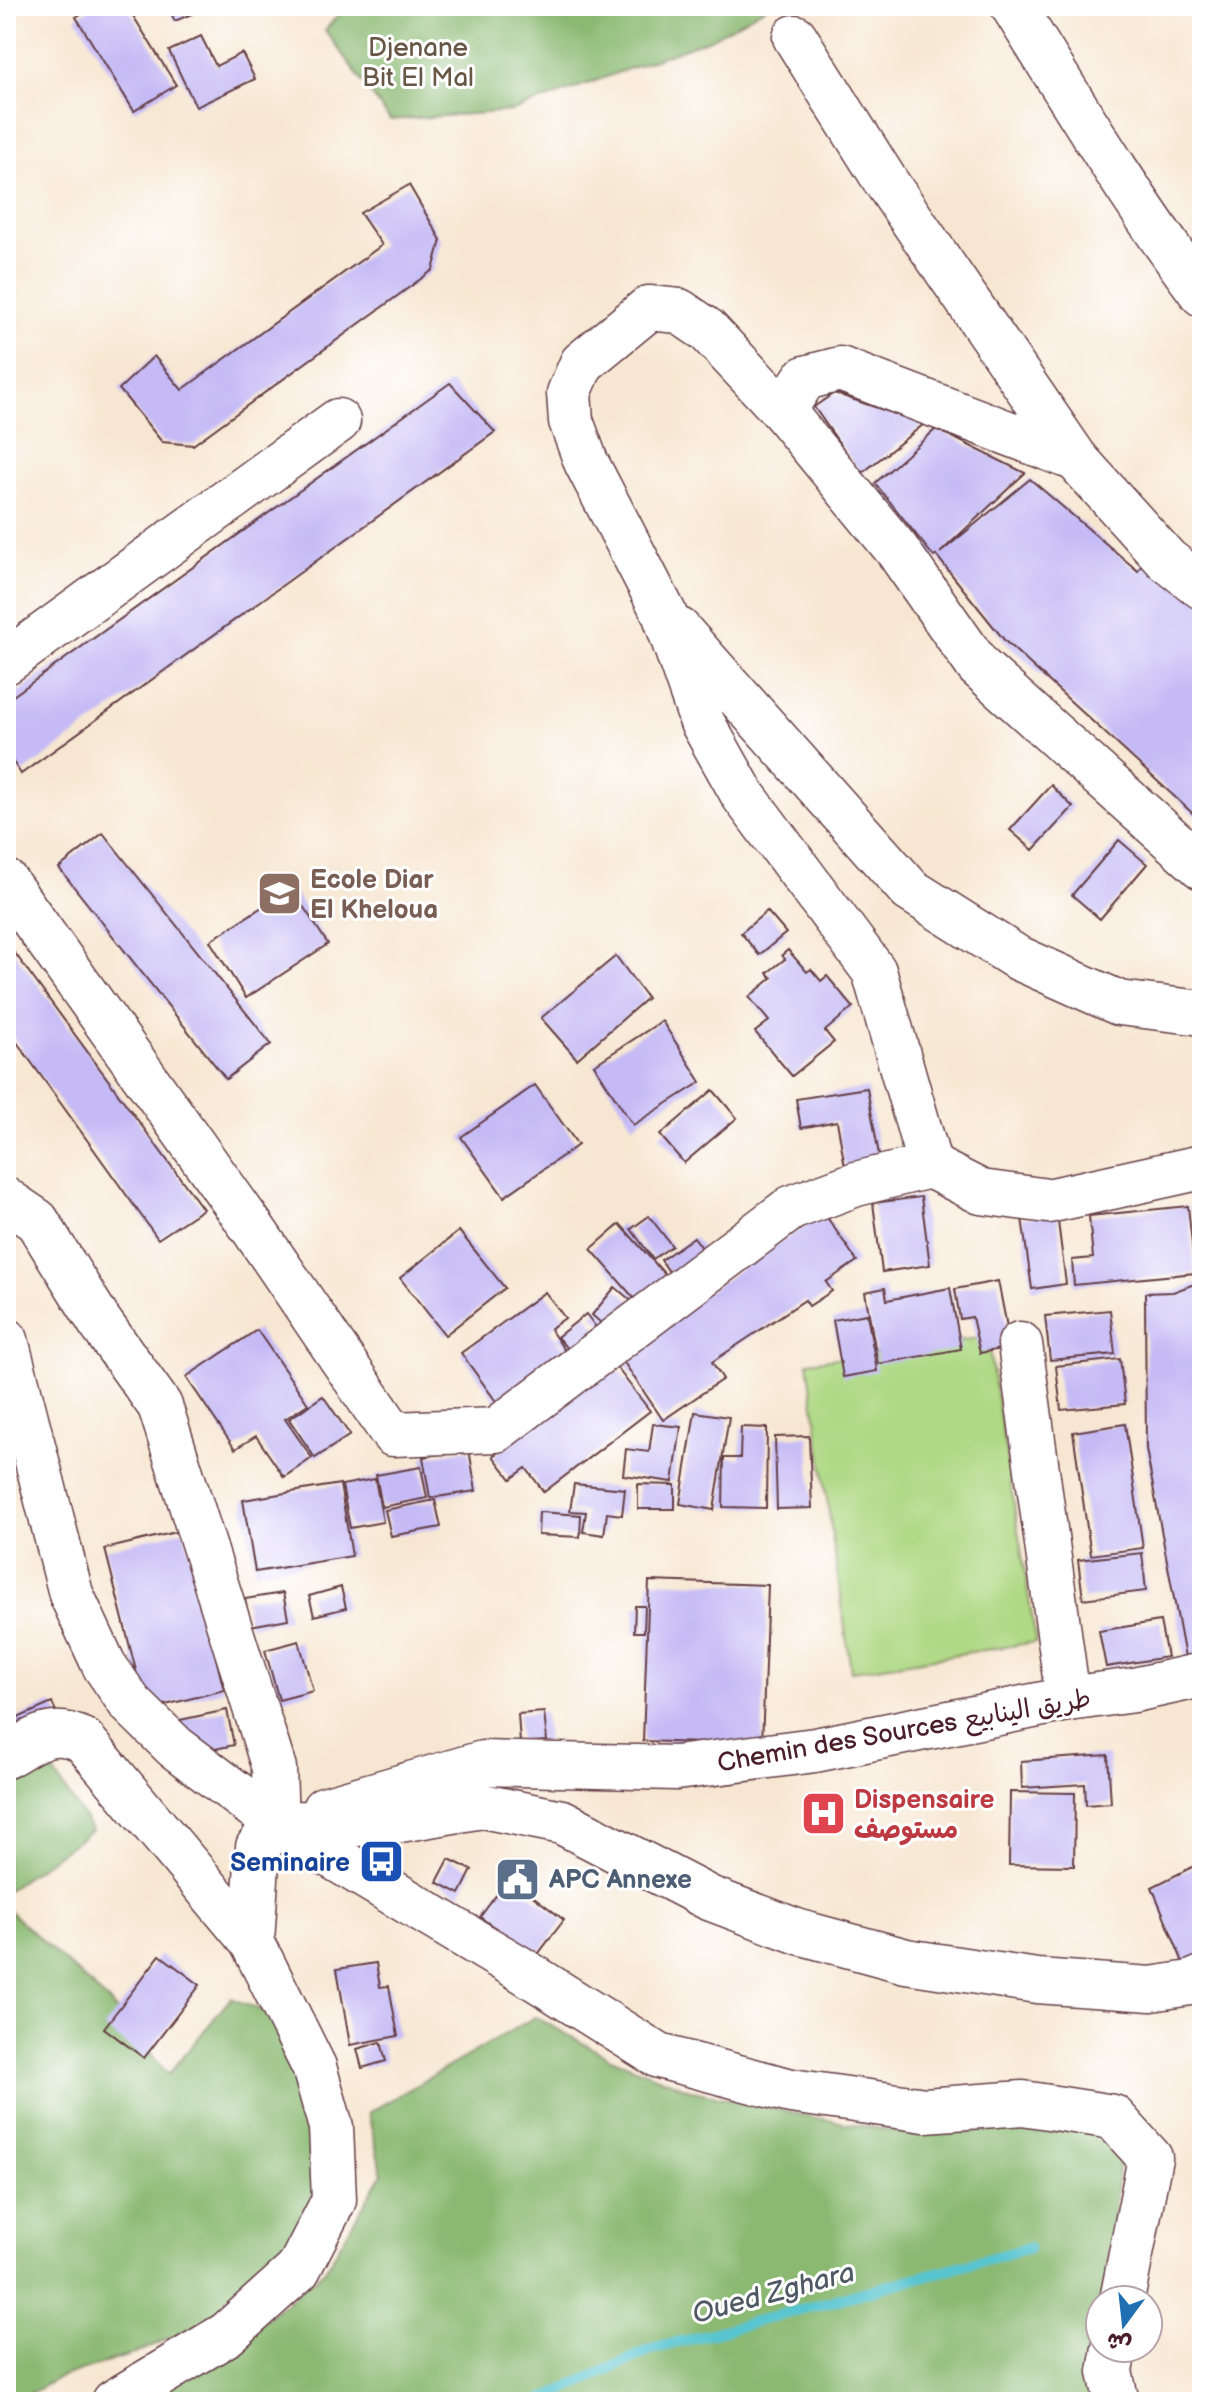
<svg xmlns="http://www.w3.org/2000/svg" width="1208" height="2408" font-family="'Balsamiq Sans','Playpen Sans Arabic',sans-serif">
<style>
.green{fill:#afd984;stroke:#7c7c58;stroke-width:2}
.forest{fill:#8bb972;stroke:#6a6c4e;stroke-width:2}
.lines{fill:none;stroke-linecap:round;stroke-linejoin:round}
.stream{stroke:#58c5d0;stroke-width:11}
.building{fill:#c5baf5}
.minor-casing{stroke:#643d44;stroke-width:47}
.minor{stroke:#fff;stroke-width:44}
.labels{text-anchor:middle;stroke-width:6;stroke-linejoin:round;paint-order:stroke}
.park-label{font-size:26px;fill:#685746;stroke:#fff}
.education-label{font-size:26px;font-weight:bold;fill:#785e54;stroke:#fff;text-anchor:start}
.street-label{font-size:26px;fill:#4a1f2b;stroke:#fff}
.health-label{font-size:26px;font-weight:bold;fill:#be3a42;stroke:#fff;text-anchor:start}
.transit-label{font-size:26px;font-weight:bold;fill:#164399;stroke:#fff;text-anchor:end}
.service-label{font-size:26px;font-weight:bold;fill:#4e5e75;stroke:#fff;text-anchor:start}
.water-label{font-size:28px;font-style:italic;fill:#4f5965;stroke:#fff}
</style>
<rect width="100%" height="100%" fill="#fff"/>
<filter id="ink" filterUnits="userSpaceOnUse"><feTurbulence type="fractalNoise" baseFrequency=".0125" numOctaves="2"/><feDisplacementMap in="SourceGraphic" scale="16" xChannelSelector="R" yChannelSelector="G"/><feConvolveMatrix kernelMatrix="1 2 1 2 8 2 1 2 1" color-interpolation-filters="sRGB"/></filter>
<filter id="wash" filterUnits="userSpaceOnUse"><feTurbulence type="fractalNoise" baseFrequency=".006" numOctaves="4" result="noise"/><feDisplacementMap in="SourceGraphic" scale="32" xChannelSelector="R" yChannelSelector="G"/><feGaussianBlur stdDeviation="1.8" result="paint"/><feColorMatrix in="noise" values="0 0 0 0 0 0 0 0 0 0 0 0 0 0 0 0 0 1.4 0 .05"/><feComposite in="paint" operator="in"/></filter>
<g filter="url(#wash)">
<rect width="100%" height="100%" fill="#f7e7d2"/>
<!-- green -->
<path class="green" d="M987,1337L1036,1642L851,1671L808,1362Z"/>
<!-- forest -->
<g class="forest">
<path d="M346,6H768L710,39L513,111L390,120L325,30Z"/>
<path d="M29,1736L92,1830L6,1891V1748Z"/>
<path d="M6,1908L109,2002L168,2075L231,1998L273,2015L302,2085L323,2200L278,2271L201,2324L136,2353L56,2379L15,2402H6Z"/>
<path d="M535,2017L608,2057L693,2091L816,2118L917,2135L1088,2123L1121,2153L1103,2300H1100L1099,2335L1106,2402H131L231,2348L326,2269L382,2174L368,2113Z"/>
</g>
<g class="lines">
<!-- stream -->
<path class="stream" d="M538,2402L650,2350L1028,2248"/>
</g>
<g id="blocks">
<!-- building -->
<g class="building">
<path d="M95,6H127L176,85L134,111L76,17Z"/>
<path d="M167,6H191L194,13L175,21Z"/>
<path d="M201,36L216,66L242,53L255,79L196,107L169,51Z"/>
<path d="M409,185L441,240L433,270L193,445L162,442L119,389L154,356L182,390L382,245L360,213Z"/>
<path d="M450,383L495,432L21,774L6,751V701Z"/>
<path d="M834,393L924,424L861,474L814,407Z"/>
<path d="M936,429L1025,473L940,553L1030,479L1138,571L1147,556L1202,602V822L1005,641L936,555L934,557L875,483Z"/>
<path d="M1051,785L1073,807L1033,850L1010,830Z"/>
<path d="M103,833L271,1044L226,1079L59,868Z"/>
<path d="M1119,840L1147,864L1100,919L1072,895Z"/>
<path d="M291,888L328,944L246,998L210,941Z"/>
<path d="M767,911L786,933L759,955L741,933Z"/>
<path d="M6,941L203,1209L158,1239L6,1027Z"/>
<path d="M788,950L807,972L811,969L821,981L827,976L853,1007L825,1031L834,1042L792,1076L755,1032L769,1021L749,997L772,978L767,973L785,959L782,955Z"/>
<path d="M616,956L647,998L577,1059L541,1018Z"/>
<path d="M662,1021L701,1082L633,1125L594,1065Z"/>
<path d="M535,1085L578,1145L504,1197L461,1137Z"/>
<path d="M867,1088L882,1172L847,1178L837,1121L801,1128L796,1099Z"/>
<path d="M713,1090L737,1118L684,1163L660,1135Z"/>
<path d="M921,1197L930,1265L882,1272L873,1203Z"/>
<path d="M1188,1206L1195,1273L1074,1285L1072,1260L1093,1258L1089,1216Z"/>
<path d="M824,1213L857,1261L826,1282L832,1291L809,1306L805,1300L712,1362L723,1379L663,1420L621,1358L667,1319Z"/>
<path d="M1057,1214L1066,1284L1032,1289L1022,1218Z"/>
<path d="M649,1216L672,1246L653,1259L631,1229Z"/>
<path d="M620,1224L669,1279L640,1305L591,1249Z"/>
<path d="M459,1231L505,1288L445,1335L400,1278Z"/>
<path d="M694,1237L708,1256L674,1279L661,1260Z"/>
<path d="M998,1281L1011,1347L980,1353L972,1317L960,1319L955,1289Z"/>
<path d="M1197,1283L1202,1294V1670L1188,1673L1146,1449L1145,1293L1173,1292Z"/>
<path d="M615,1287L634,1303L610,1331L592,1315Z"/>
<path d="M885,1288L887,1300L950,1288L961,1349L878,1364L865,1292Z"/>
<path d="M545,1292L565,1318L550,1329L567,1354L498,1404L461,1353Z"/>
<path d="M1110,1310L1115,1354L1050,1360L1045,1316Z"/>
<path d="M586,1314L599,1331L571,1353L557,1337Z"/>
<path d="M867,1314L877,1371L843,1377L833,1320Z"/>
<path d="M257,1330L308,1404L285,1419L312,1458L284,1477L256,1436L235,1449L186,1377Z"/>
<path d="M1120,1359L1125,1404L1061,1410L1056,1366Z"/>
<path d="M614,1364L650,1411L544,1492L526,1468L511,1479L493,1456Z"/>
<path d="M323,1396L350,1435L315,1458L289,1419Z"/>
<path d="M695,1412L729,1417L714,1510L680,1504Z"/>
<path d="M653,1424L681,1427L673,1482L623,1475L626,1449L649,1452Z"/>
<path d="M1125,1424L1143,1548L1091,1555L1073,1432Z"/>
<path d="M741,1427L767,1428L766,1508L723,1507L724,1458H740Z"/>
<path d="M809,1436L812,1508L777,1509L775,1437Z"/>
<path d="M469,1449L476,1491L430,1498L423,1457Z"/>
<path d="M421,1467L427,1498L382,1507L376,1475Z"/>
<path d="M375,1479L383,1522L350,1528L342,1485Z"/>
<path d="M340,1484L352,1556L255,1572L243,1500Z"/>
<path d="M574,1484L625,1489L622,1515L607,1513L604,1535L583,1532L586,1512L570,1511Z"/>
<path d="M638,1484L675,1485V1509H638Z"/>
<path d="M435,1500L441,1527L391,1536L385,1510Z"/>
<path d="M539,1512L581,1515L580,1537L538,1535Z"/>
<path d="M184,1530L224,1690L146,1710L105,1549Z"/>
<path d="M1142,1553L1146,1591L1083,1599L1078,1560Z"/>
<path d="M649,1581L768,1585L762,1745L643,1741Z"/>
<path d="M341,1587L346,1608L314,1616L309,1596Z"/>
<path d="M283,1593L288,1619L250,1626L245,1599Z"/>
<path d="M635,1606H645L644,1632H634Z"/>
<path d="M1160,1621L1167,1657L1106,1667L1099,1631Z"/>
<path d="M299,1641L313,1691L279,1700L265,1650Z"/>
<path d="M52,1703L63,1726L16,1747L6,1723Z"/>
<path d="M227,1710L234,1745L187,1755L180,1720Z"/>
<path d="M544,1712L547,1741L520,1743L518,1714Z"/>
<path d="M1108,1755L1111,1803L1086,1805L1085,1784L1022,1788L1021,1761Z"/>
<path d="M1010,1792L1075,1793L1074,1866L1009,1865Z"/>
<path d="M449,1859L472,1870L460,1894L437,1882Z"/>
<path d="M1202,1862V1964L1187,1972L1152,1887Z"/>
<path d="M509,1878L564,1920L535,1958L480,1917Z"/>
<path d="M160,1955L200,1985L144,2058L104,2028Z"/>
<path d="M376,1963L380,1987L389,1986L398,2036L350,2045L337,1969Z"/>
<path d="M381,2042L386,2061L362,2068L357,2049Z"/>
</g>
</g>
</g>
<g filter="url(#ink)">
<use href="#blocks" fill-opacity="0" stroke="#643d44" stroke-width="2"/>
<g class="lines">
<defs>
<g id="minor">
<path d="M1013,6C1074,104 1133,202 1202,294"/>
<path d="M795,37L886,182L1076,459"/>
<path d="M783,411L707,330L679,311L649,308L582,363L569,393L571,421L586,462L664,613L702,722L743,795L874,971L930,1166"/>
<path d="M1202,587L1167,560L1076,459L840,369L805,378L783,411L897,550L978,666L1202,867"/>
<path d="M679,630L910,890L1016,957L1119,1003L1202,1013"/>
<path d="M6,662L338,421"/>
<path d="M6,882L254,1230L393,1434L496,1430L791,1208L856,1184L930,1166L981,1192L1048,1201L1202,1167"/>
<path d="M6,1200L37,1221L99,1321L160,1406L274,1768L276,1823"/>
<path d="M6,1340L71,1594L104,1665L130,1703L175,1747L276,1823L519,1968L659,2056L791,2091L925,2110L1023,2103L1113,2117L1150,2158L1122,2300"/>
<path d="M1020,1344L1068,1699"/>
<path d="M6,1756C34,1740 52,1724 84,1741L252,1942"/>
<path d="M324,1809L483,1763L676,1768L815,1750L1068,1699L1134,1690L1202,1675"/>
<path d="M278,1823L376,1824L482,1806L562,1822L709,1898L799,1932L906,1961L1037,1981L1151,1989L1190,1983L1202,1978"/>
<path d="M1114,2348L1110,2372L1117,2402"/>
<path d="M114,2402L227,2334L298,2270L334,2200L331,2127L314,2067L252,1942L258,1847L276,1823"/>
</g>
</defs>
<!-- minor casing -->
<use href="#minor" class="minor-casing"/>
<!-- minor -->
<use href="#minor" class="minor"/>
</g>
</g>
<!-- icons -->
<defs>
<symbol id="school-square" viewBox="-11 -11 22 22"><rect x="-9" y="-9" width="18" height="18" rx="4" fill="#8d6e63" stroke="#fff"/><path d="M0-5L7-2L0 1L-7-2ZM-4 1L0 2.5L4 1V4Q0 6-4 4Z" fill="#fff"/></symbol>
<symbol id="hospital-square" viewBox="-11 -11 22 22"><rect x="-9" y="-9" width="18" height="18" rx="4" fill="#e0444e" stroke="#fff"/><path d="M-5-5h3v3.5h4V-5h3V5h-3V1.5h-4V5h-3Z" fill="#fff"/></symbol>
<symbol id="bus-square" viewBox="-11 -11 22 22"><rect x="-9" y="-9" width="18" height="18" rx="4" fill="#1a4fb4" stroke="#fff"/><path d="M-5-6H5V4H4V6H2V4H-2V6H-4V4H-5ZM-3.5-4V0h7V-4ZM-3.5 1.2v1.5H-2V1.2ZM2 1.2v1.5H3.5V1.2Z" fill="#fff"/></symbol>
<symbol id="civic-square" viewBox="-11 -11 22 22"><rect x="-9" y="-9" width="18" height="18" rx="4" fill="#5c6f8a" stroke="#fff"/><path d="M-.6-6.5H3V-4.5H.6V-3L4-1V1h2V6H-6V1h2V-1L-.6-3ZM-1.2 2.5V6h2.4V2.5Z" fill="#fff"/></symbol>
</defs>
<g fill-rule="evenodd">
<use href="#school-square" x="254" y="868" width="51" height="51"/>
<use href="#hospital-square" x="798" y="1788" width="51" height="51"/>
<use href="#bus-square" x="356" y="1836" width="51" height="51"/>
<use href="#civic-square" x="492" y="1854" width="51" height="51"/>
</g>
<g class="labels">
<!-- park labels -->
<g class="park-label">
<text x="418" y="56">Djenane<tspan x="418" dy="30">Bit El Mal</tspan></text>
</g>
<!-- education labels -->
<g class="education-label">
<text x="310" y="888">Ecole Diar<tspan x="310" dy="30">El Kheloua</tspan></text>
</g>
<!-- street labels -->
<g class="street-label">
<text transform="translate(904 1730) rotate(-10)" y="9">Chemin des Sources طريق الينابيع</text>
</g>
<!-- health labels -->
<g class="health-label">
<text x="854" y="1808">Dispensaire<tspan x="854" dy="30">مستوصف</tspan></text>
</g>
<!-- transit labels -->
<g class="transit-label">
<text x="350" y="1871">Seminaire</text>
</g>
<!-- service labels -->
<g class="service-label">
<text x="549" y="1888">APC Annexe</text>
</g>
<!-- water labels -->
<g class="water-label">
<text transform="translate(773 2292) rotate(-15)" y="10">Oued Zghara</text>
</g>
</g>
<!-- margin -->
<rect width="1208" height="2408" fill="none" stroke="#fff" stroke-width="32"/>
<!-- north arrow -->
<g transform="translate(1124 2324) rotate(195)"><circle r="38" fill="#ffffff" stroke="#b7a5aa" stroke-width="2"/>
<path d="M0-6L14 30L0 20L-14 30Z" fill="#1f6fb2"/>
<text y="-12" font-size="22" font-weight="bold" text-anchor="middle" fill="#4a1f2b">ش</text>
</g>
</svg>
